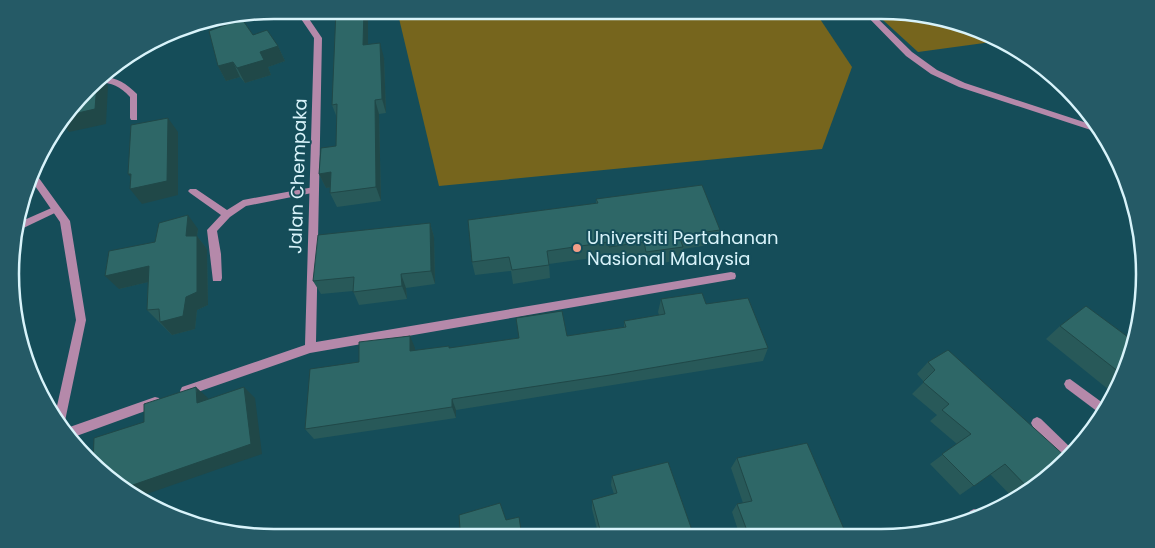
<svg xmlns="http://www.w3.org/2000/svg" width="1155" height="548" font-family="Poppins,sans-serif">
<style>
.green{fill:#76651d}
.lines{fill:none;stroke-linecap:round;stroke-linejoin:round}
.service{fill:#b589aa;fill-rule:evenodd}
.minor{fill:#b589aa;fill-rule:evenodd}
.wall{fill:#285959}
.shaded-wall{fill:#204848}
.building{fill:#2e6767;stroke:#204848}
.poi-dot{fill:#f49e88;stroke:#154d59;stroke-width:2}
.labels{text-anchor:middle;stroke-width:4;stroke-linejoin:round;paint-order:stroke}
.street-label{font-size:18px;fill:#d8f3fa;stroke:#154d59}
.poi-label{font-size:18px;fill:#d8f3fa;stroke:#154d59;text-anchor:start}
.rim{fill:none;stroke:#d8f3fa;stroke-width:2.5}
</style>
<rect width="100%" height="100%" fill="#154d59"/>
<!-- green -->
<g class="green">
<path d="M397,10H814L852,67L822,149L439,186Z"/>
<path d="M872,10H881L982,30L999,41L918,52Z"/>
</g>
<g class="lines">
<!-- service -->
<g class="service">
<path d="M102,77C117,77 127,84 137,94V120H131L130,118V97C120,86 112,83 98,82Z"/>
<path d="M314,187L317,188L319,190L317,192L246,206L230,217L217,231L221,254L222,278L221,281H213L207,230L221,215L190,193L188,191L190,189H196L227,210L243,200Z"/>
<path d="M56,206L59,207L61,209L59,211L15,232V224Z"/>
<path d="M1070,379L1107,406L1102,415L1066,388L1064,384L1066,380Z"/>
<path d="M1037,417L1041,419L1074,451L1065,460L1033,427L1031,423L1033,419Z"/>
<path d="M974,509L985,513L986,516L972,521L970,519L968,515L970,511Z"/>
</g>
<!-- minor -->
<g class="minor">
<path d="M295,10H303L322,38L316,342L731,272L735,273L736,276L735,279L310,353L186,396L182,395L180,391L182,387L305,345L314,38Z"/>
<path d="M861,10H869L912,52L937,70L965,83L1093,125L1097,132L959,87L931,74L906,56Z"/>
<path d="M34,173L36,174L70,221L86,320L65,421L62,425L55,415L76,320L60,222L31,180Z"/>
<path d="M155,397L159,398L161,402L159,406L71,438L64,429Z"/>
</g>
</g>
<!-- wall -->
<g class="wall">
<path d="M368,21V45L384,58L386,113L379,114L381,201L337,207L330,193L331,187L326,188L319,174L336,146L337,118L332,105Z"/>
<path d="M253,35L278,46L285,61L268,67L271,75L245,83L240,77L226,81L218,66Z"/>
<path d="M596,199L720,230L716,244L683,249L680,260L645,266L642,255L608,260L607,256L549,264L550,278L513,284L511,271L475,275L472,262L596,203Z"/>
<path d="M430,223L434,237L435,284L406,288L407,299L359,305L353,291L321,294L313,281Z"/>
<path d="M198,229L197,236L207,249L208,305L197,310L195,329L172,335L147,310L148,282L119,289Z"/>
<path d="M661,299L706,304L768,348L763,361L456,410V418L314,439L305,429L359,362L415,348V351L450,348L567,336L624,327V321L659,315L658,312Z"/>
<path d="M1060,326L1125,375L1114,394L1046,339Z"/>
<path d="M928,362L1042,483L1014,499L990,474L960,495L930,464L957,444L930,421L937,415L912,394L924,382L917,374Z"/>
<path d="M737,458L847,536H740L732,512L737,504L743,503L731,468Z"/>
<path d="M612,476L694,536L599,537L592,509V500L614,494L611,485Z"/>
</g>
<!-- shaded-wall -->
<g class="shaded-wall">
<path d="M364,10H365L368,21V60L363,45Z"/>
<path d="M380,43L384,58L386,113L382,99Z"/>
<path d="M278,46L285,61L268,67L271,75L245,83L237,68L260,52Z"/>
<path d="M233,62L240,77L226,81L218,66Z"/>
<path d="M102,77L108,86L106,124L69,132L62,123Z"/>
<path d="M375,100L379,114L381,201L376,187Z"/>
<path d="M168,118L178,132V195L142,204L130,189L139,187L128,174Z"/>
<path d="M331,172L337,186L326,188L319,174Z"/>
<path d="M188,215L198,229L197,236L207,249L208,305L197,310L195,329L172,335L160,322L186,236Z"/>
<path d="M430,223L434,237L435,284L431,271Z"/>
<path d="M149,266L161,279L119,289L105,276Z"/>
<path d="M401,274L406,288L407,299L402,286Z"/>
<path d="M410,336L415,348V363L410,351Z"/>
<path d="M196,387L208,398L209,414L197,403Z"/>
<path d="M244,387L255,398L262,454L141,496L127,487Z"/>
<path d="M452,399L456,410V418L452,407Z"/>
</g>
<!-- building -->
<g class="building">
<path d="M336,10H364L363,45L380,43L382,99L375,100L376,187L330,193L331,172L319,174L321,148L336,146L337,104L332,105Z"/>
<path d="M242,19L253,35L267,30L278,46L260,52L264,60L237,68L233,62L218,66L209,31Z"/>
<path d="M97,83L95,109L69,115Z"/>
<path d="M168,118L167,181L130,189L131,174H128L131,125Z"/>
<path d="M702,185L720,230L679,236L683,247L646,252L644,242L609,247L608,242L547,251L549,265L512,270L509,257L472,262L468,220L598,203L596,199Z"/>
<path d="M188,215L186,236H197V292L186,297L183,316L160,322L159,309L147,310L149,266L105,276L109,251L155,242L159,223Z"/>
<path d="M430,223L431,271L401,274L402,286L353,292L354,277L313,281L318,235Z"/>
<path d="M702,293L706,304L748,298L768,348L610,375L452,399V407L305,429L310,369L359,362V342L410,336V351L449,346V348L519,338L516,318L562,311L567,336L626,327L624,321L665,314L661,299Z"/>
<path d="M1086,306L1132,340L1124,376L1060,326Z"/>
<path d="M948,350L1067,458L1042,483L1030,490L1005,464L974,486L942,454L971,434L942,410L949,404L923,382L935,370L928,362Z"/>
<path d="M196,387L197,403L244,387L251,444L127,487L93,465L94,438L144,422V404Z"/>
<path d="M807,443L847,536H749L737,504L752,501L737,458Z"/>
<path d="M668,462L694,536L602,537L592,500L617,493L612,476Z"/>
<path d="M500,503L506,520L519,517L522,537H433V535L460,529L459,515Z"/>
</g>
<!-- markers -->
<circle class="poi-dot" cx="577" cy="248" r="5"/>
<g class="labels">
<!-- street labels -->
<g class="street-label">
<text transform="translate(298 176) rotate(-88)" y="6">Jalan Chempaka</text>
</g>
<!-- poi labels -->
<g class="poi-label">
<text x="587" y="244">Universiti Pertahanan<tspan x="587" dy="21">Nasional Malaysia</tspan></text>
</g>
</g>
<!-- crop -->
<path d="M0 0H1155V548H0ZM274 19H881A255 255 0 0 1 1136 274V274A255 255 0 0 1 881 529H274A255 255 0 0 1 19 274V274A255 255 0 0 1 274 19Z" fill="#255a66" fill-rule="evenodd"/>
<path class="rim" d="M274 19H881A255 255 0 0 1 1136 274V274A255 255 0 0 1 881 529H274A255 255 0 0 1 19 274V274A255 255 0 0 1 274 19Z"/>
</svg>
